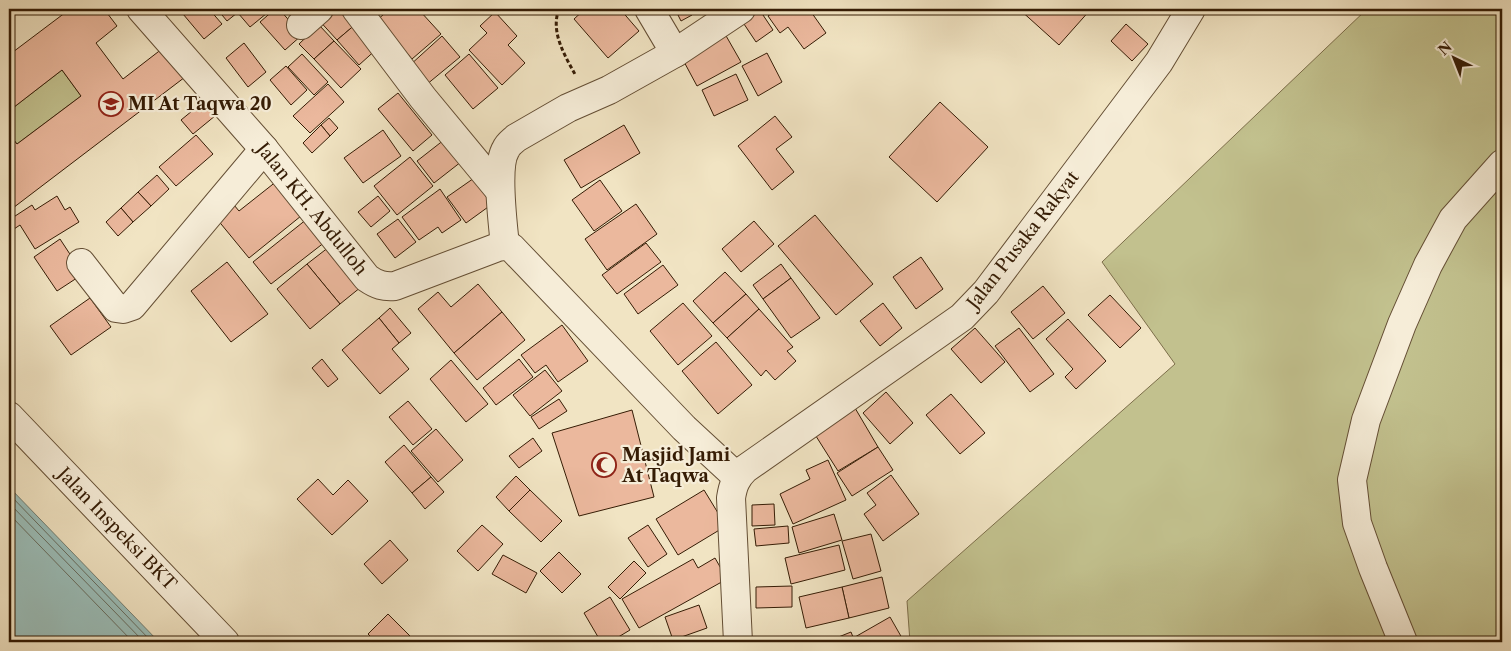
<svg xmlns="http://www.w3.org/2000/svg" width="1511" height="651" font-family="'Libre Caslon Text',serif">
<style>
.green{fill:#c2c18e;stroke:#7c6e4a}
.water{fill:#9bbeb9;stroke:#727d71}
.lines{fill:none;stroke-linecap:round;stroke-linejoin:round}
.shore{stroke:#686d5f;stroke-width:1}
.building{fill:#ebb89d;stroke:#351c05}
.minor-casing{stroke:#644e34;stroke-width:30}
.path{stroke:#351c05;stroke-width:3;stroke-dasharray:4 2.5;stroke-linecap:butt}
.minor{stroke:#f6edd8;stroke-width:28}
.labels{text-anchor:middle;stroke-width:4.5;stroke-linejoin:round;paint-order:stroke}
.poi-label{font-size:18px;font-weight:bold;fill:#351c05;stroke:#f6edd8;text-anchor:start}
.street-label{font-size:18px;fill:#351c05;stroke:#f6edd8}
</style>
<rect width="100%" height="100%" fill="#f1e4c3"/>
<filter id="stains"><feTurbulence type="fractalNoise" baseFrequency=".004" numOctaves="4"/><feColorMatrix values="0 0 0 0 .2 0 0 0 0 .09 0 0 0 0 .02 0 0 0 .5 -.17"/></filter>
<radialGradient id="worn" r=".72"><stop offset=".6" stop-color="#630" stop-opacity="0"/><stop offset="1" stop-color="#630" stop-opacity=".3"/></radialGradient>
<!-- green -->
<g class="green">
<path d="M1367,9H1502V642H910L907,601L1175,364L1102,262Z"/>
<path d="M62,70L81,96L17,144L9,134V111Z"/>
</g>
<!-- water -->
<path class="water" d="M9,487L159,642H9Z"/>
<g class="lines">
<!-- shore -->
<g class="shore">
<path d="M9,494L152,642"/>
<path d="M9,503L144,642"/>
<path d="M9,514L133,642"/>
</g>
</g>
<!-- building -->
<g class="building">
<path d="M70,9H104L117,26L96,43L123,79L167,45L189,74L9,211V134L17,144L81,96L62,70L9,111V55Z"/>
<path d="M189,9H209L222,24L204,39L183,14Z"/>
<path d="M217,9H242L227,21Z"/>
<path d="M243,9H272L250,27L238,13Z"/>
<path d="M275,9H279L302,35L285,50L260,22Z"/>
<path d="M326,9H345L357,23L337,40L316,17Z"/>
<path d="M390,9H422L420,11L441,34L412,59L377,20Z"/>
<path d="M585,9H620L639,31L608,58L574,19Z"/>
<path d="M659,9H688L692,15L681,21L675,9L662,15Z"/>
<path d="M754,9H759L773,30L756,42L740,18Z"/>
<path d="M778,9H809L826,33L804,49L788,27L780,33L768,16Z"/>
<path d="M1019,9H1091L1059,45Z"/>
<path d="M495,12L517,36L508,45L525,63L502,85L469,50L487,33L480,26Z"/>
<path d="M357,23L379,47L359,65L337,40Z"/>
<path d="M1126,24L1148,44L1132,61L1111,41Z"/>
<path d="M319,25L334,41L314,59L299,44Z"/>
<path d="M725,34L741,62L697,86L682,58Z"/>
<path d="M442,36L460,57L426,85L409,66Z"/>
<path d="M334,41L361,69L341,88L314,59Z"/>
<path d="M244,43L266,72L248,87L226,58Z"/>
<path d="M767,53L782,82L758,96L742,66Z"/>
<path d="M302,54L328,82L314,95L288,67Z"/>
<path d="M469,54L498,88L473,109L445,75Z"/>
<path d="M286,66L307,90L291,105L270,80Z"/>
<path d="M736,74L748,100L714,116L702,90Z"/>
<path d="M328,84L344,102L310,133L293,116Z"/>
<path d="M398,93L432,135L413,151L378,109Z"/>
<path d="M209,97L221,111L193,134L181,120Z"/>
<path d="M940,102L988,147L937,202L889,157Z"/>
<path d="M775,116L792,137L776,149L794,172L772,190L738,146Z"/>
<path d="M329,118L338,128L330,136L321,125Z"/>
<path d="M321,125L330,136L312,153L303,143Z"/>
<path d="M624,125L640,153L581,188L564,160Z"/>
<path d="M383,130L401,156L363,183L344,158Z"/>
<path d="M196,135L213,154L176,186L159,167Z"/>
<path d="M449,136L466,158L434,183L417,161Z"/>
<path d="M410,157L433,186L397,215L374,186Z"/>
<path d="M157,175L169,189L151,206L138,192Z"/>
<path d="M477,176L495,202L466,223L447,197Z"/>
<path d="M282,177L301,216L249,258L212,213L229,199L239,211Z"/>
<path d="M600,180L622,211L594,231L572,200Z"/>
<path d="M440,189L461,220L442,233L438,227L419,240L402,217Z"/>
<path d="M138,192L151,206L133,222L121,208Z"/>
<path d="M57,196L65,210L70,207L79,222L35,249L20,225L14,229L9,220L32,205L35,210Z"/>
<path d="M378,196L390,211L371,227L358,212Z"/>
<path d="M636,204L657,234L607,270L585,239Z"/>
<path d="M121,208L133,222L118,236L106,222Z"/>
<path d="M815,215L873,284L836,315L778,246Z"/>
<path d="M307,219L325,242L271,284L253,262Z"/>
<path d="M398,219L416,242L395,258L377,234Z"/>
<path d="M754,221L774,244L741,272L722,249Z"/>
<path d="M60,239L83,274L57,291L34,257Z"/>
<path d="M646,243L661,262L617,294L602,275Z"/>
<path d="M329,247L361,287L340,304L307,264Z"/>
<path d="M921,257L943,289L916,309L893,277Z"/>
<path d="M227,262L268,314L231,342L191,291Z"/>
<path d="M307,264L340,304L310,329L277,289Z"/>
<path d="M781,264L791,278L763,299L753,285Z"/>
<path d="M663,265L678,285L638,314L624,294Z"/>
<path d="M725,272L746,294L713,323L693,301Z"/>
<path d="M791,278L820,318L791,338L763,299Z"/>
<path d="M478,284L502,312L454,353L418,309L438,292L451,307Z"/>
<path d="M1043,286L1065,313L1033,339L1011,312Z"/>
<path d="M746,294L759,309L727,338L713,323Z"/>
<path d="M1110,295L1141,328L1120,348L1088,315Z"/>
<path d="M90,298L111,327L71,355L50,326Z"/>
<path d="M683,303L712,336L678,365L650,331Z"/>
<path d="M883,303L902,328L880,346L860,321Z"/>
<path d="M390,308L411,333L399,343L379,318Z"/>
<path d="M759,309L793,347L787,351L796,361L775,380L766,370L761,376L727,338Z"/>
<path d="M502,312L525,340L477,380L454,353Z"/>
<path d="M379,318L399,343L392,349L409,369L380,394L342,350Z"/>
<path d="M1068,319L1106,361L1076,389L1065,377L1073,369L1046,339Z"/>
<path d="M562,325L588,361L558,382L546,365L535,373L521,355Z"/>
<path d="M975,328L1005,362L981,383L951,349Z"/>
<path d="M1019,328L1054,374L1030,392L995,346Z"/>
<path d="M716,342L752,385L718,414L682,371Z"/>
<path d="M322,359L338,379L328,387L312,368Z"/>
<path d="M519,359L533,377L496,405L483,388Z"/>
<path d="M451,360L488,404L466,422L430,379Z"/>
<path d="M545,370L562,391L530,416L513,395Z"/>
<path d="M886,392L913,423L890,444L863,413Z"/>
<path d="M951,394L985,433L960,454L926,415Z"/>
<path d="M559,399L567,411L539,429L531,417Z"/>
<path d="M408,401L432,429L413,445L389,417Z"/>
<path d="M855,408L878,447L838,471L814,433Z"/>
<path d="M632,410L654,497L579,516L552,433Z"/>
<path d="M436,429L463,460L438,482L411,451Z"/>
<path d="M533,438L542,451L519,468L509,456Z"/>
<path d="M404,445L431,477L412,493L385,462Z"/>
<path d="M878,447L893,470L852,496L837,473Z"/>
<path d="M828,460L846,500L793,524L780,494L810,479L806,470Z"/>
<path d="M891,475L919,514L883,541L864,514L876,505L867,493Z"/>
<path d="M516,476L530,490L509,511L496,497Z"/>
<path d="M431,477L444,492L425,509L412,493Z"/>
<path d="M318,479L333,495L348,480L368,501L332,535L297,499Z"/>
<path d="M530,490L562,521L541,542L509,511Z"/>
<path d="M704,490L726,526L678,555L656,519Z"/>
<path d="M774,504L775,525L752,526V505Z"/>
<path d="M834,514L842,540L799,553L792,527Z"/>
<path d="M482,525L503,544L478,571L457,551Z"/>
<path d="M648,525L667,554L648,567L628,538Z"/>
<path d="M788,526L789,543L756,546L754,529Z"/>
<path d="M871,534L881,571L853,579L842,541Z"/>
<path d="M390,540L408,560L382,584L364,564Z"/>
<path d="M839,545L845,570L791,584L785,558Z"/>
<path d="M559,552L581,574L562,593L540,571Z"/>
<path d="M503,555L537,573L526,593L492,574Z"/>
<path d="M715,558L727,579L639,628L622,599L693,559L698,568Z"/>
<path d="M634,561L646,573L620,599L608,587Z"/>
<path d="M882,577L889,608L849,618L842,587Z"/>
<path d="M792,586V607L756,608V587Z"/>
<path d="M842,587L849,618L806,628L799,597Z"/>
<path d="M610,597L630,630L610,642H601L584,613Z"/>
<path d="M699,605L707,628L673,640L665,617Z"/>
<path d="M388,614L411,637L405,642H376L368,634Z"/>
<path d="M890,617L902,638L894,642H858L855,637Z"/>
<path d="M851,632L855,642H826Z"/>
</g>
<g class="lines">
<defs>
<g id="minor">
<path d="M141,9L264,149L367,278C377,285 384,287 395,286L498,247L505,246L511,247L684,428L737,477"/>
<path d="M356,9L423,98L500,191"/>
<path d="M649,9L675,53"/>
<path d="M301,25L319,9"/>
<path d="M505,246C503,224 495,166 506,149C508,144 513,141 516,138L568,108L609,90L675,53L741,9"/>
<path d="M81,263L116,308L123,309L132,306L264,149"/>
<path d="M9,416L225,642"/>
<path d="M738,642L731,498C733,485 736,478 745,469L962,317L986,292L1159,62L1191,9"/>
<path d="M1403,642L1373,568L1357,523L1352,480L1366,420L1402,324L1428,265L1453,219L1502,164"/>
</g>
</defs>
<!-- minor casing -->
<use href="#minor" class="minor-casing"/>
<!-- path -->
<path class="path" d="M559,9C550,32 565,56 576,76"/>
<!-- minor -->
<use href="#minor" class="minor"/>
</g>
<!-- icons -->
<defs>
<symbol id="school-ring" viewBox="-11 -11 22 22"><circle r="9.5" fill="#f6edd8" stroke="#8f2418" stroke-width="1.5"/><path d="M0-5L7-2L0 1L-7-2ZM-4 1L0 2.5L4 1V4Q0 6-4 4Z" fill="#8f2418"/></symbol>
<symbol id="mosque-ring" viewBox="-11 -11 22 22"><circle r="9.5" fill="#f6edd8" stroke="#8f2418" stroke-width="1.5"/><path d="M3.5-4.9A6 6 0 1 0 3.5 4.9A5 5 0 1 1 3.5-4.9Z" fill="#8f2418"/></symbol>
</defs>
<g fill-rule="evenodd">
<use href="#school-ring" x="97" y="90" width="28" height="28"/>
<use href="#mosque-ring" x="590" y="451" width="28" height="28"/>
</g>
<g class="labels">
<!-- poi labels -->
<g class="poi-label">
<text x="128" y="110">MI At Taqwa 20</text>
<text x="622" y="461">Masjid Jami<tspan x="622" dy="21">At Taqwa</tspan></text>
</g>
<!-- street labels -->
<g class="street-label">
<text transform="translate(312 209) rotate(51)" y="6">Jalan KH. Abdulloh</text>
<text transform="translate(1023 240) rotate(-52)" y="6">Jalan Pusaka Rakyat</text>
<text transform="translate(117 529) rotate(46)" y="6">Jalan Inspeksi BKT</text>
</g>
</g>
<!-- margin -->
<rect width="1511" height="651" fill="none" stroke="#f1e4c3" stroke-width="30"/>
<rect x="10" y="10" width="1491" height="631" fill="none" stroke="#351c05" stroke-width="2.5"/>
<rect x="15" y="15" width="1481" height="621" fill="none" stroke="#351c05"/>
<!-- north arrow -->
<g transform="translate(1454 58) rotate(317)" stroke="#f6edd8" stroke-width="4" paint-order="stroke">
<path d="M0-4L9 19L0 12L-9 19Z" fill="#351c05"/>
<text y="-8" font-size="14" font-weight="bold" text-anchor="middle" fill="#351c05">N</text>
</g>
<rect width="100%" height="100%" filter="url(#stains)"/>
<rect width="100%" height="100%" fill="url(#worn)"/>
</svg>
